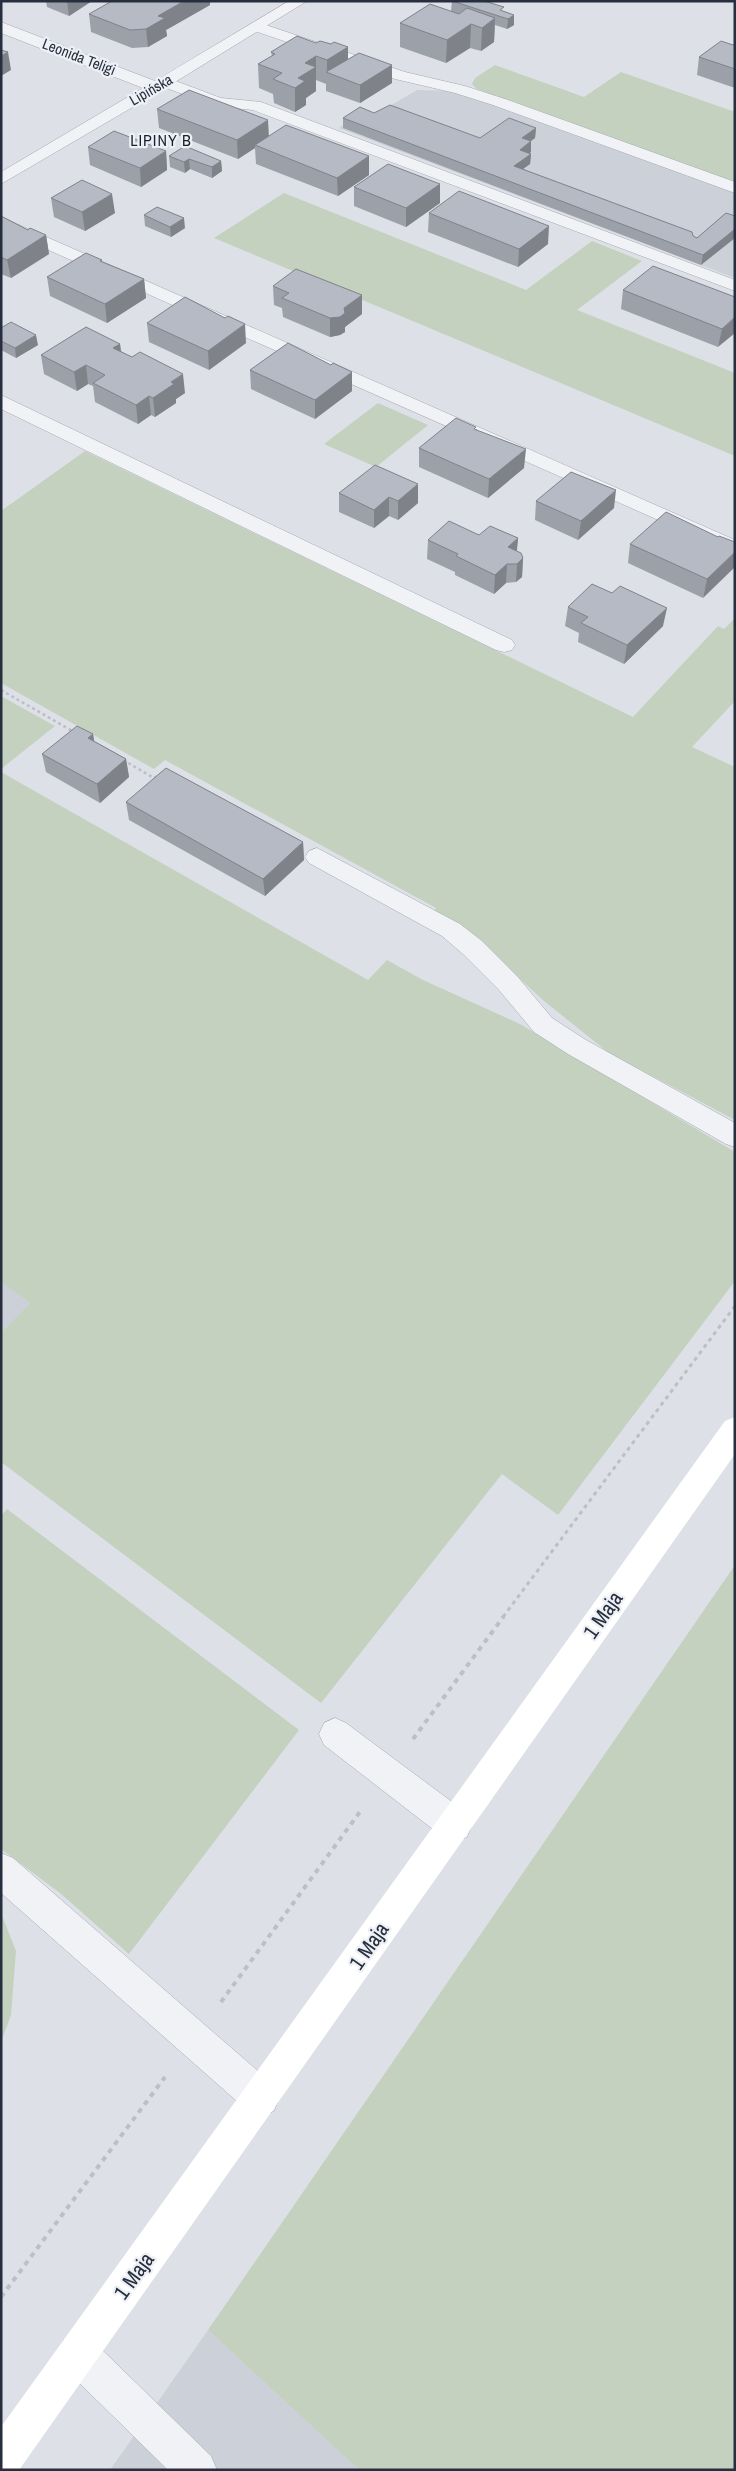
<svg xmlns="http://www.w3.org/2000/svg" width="736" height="2471" font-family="'Archivo Narrow',sans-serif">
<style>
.built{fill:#cbd0d9}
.green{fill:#c3d1be}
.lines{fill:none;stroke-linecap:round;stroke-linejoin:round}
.service-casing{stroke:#a3a8b1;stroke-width:1}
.minor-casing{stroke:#a3a8b1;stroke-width:1}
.path-far2{stroke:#bcbfc6;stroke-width:2.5;stroke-dasharray:3 3;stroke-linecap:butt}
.path-far1{stroke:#bcbfc6;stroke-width:3;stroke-dasharray:4 4;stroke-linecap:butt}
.path{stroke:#bcbfc6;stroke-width:4;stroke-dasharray:5 5;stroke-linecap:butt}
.service{fill:#f0f2f6;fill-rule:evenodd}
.minor{fill:#f0f2f6;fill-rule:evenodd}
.secondary{fill:#fff;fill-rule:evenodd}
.wall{fill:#9ca0a9}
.shaded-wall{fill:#7f8289}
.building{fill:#b5bac4;stroke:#7f8289}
.labels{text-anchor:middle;stroke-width:4.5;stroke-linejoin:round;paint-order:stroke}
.far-street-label{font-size:15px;fill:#272e3e;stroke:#edf0f5}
.far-neighbourhood-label{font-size:16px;letter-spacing:1px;fill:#19202e;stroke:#edf0f5}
.near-street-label{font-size:21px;fill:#272e3e;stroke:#edf0f5}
</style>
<rect width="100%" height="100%" fill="#dde1e7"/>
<!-- built -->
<g class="built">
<path d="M417,90L457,91L735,192V278L339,128L366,110L376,114Z"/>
<path d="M1,1282L30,1303L1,1333Z"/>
<path d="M208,2330L359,2470H110Z"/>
</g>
<!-- green -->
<g class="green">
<path d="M495,65L584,97L621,72L735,112V184L477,89L472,84L475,78Z"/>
<path d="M284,193L526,290L592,241L642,261L577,310L735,373V456L214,238Z"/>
<path d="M378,403L428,425L376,467L324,444Z"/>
<path d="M85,451L633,717L718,626L724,629L735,618V701L692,747L735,767V1120L609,1053L544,1001L485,947L434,911L436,908L165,760L154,769L1,683V511Z"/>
<path d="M1,696L55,726L1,769Z"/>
<path d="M1,772L368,980L387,960L423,980L520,1024L735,1152V1281L558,1515L502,1474L321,1703L1,1462V1333L30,1303L1,1282Z"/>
<path d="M7,1509L299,1730L129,1954L60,1893L1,1849V1516Z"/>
<path d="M735,1565V2470H359L208,2330Z"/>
<path d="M1,1913L16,1951L11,2015L1,2042Z"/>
</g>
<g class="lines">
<defs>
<g id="service">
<path d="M257,22L405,72L465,86L505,99L735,182V193L493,105L455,93L395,79L252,30L249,27Z"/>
<path d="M165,77L221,98L261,102L735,280V291L253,110L213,106L159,85L157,82Z"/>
<path d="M1,217L735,540V554L1,229Z"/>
<path d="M1,395L512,640L515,645L512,650L504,652L496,650L1,409Z"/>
<path d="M317,848L460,924L482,941L517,976L552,1018L586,1040L735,1123V1147L726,1144L568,1054L534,1032L499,990L464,955L442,936L309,863L305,857L309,851Z"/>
<path d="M335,1718L346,1723L467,1813L472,1825L467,1837L455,1842L443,1837L324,1745L319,1734L324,1723Z"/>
<path d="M1,1853L13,1858L274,2085L279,2098L274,2111L261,2116L248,2111L1,1893Z"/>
<path d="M78,2335L92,2340L211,2456L217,2470H168L64,2368L59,2354L64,2340Z"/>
</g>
<path id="minor" d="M289,1H307L162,90L1,184V172L143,88L1,33V22L155,81Z"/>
</defs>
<!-- service casing -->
<use href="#service" class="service-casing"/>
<!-- minor casing -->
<use href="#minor" class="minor-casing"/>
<!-- path-far2 -->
<g class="path-far2">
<path d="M1,690L74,732"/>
<path d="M123,760L154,778L157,776"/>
</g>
<!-- path-far1 -->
<path class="path-far1" d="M503,1617L735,1306"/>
<!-- path -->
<g class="path">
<path d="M413,1739L504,1616"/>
<path d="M221,2002L362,1809"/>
<path d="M1,2297L165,2077"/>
</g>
<!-- service -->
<use href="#service" class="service"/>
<!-- minor -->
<use href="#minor" class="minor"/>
<!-- secondary -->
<path class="secondary" d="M735,1417V1454L19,2470H1V2427L725,1421Z"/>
</g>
<!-- wall -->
<g class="wall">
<path d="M46,1H92L69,16L47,7Z"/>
<path d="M452,1L503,11L514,25L507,29L495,25L494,42L481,51L470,48L446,63L400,47V23L451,11Z"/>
<path d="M210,5L166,30L167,36L148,47L132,48L91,32L89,14Z"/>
<path d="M316,43L331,44L348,47V59L392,83L360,103L326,91V84L316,80V91L306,98V105L295,112L274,103L273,94L259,88L258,64L272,56L271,52Z"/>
<path d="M735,43V88L697,75L699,57L733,45Z"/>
<path d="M157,109L269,136L369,175L338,196L256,164L255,148L238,159L159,128Z"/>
<path d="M374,113L480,138L536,128L535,138L531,141V152L529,153L531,154L530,164L523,169L697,238L726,213L701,265L343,128V118Z"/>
<path d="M88,147L166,151L167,170L141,187L90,165Z"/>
<path d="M169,156L221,161L222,171L212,178L190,169L185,173L170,167Z"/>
<path d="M354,187L440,203L406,227L354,206Z"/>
<path d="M51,198L115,213L85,231L54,217Z"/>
<path d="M429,213L548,244L518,267L428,232Z"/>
<path d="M144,215L185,228L171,237L145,226Z"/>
<path d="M1,216L28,230L46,235L49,254L11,278L1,274Z"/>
<path d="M102,262L144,279L146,298L107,323L50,296L47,277Z"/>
<path d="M273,286L362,314L345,327V332L340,335L330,337L283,317L282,308L274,305Z"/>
<path d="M623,290L735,297L718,347L621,309Z"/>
<path d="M225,318L246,343L209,370L149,342L147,323Z"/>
<path d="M1,328L38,345L16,358L1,350Z"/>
<path d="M120,344L121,351L185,393L176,399V403L155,417L151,415L138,424L95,402L93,386L88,384L77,391L44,374L41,355Z"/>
<path d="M331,365L352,372V391L315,419L251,389L250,370Z"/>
<path d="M476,429L524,468L488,498L419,467V448Z"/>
<path d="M418,484V503L398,520L389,516L374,528L339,512V493Z"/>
<path d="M536,501L614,508L578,540L535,520Z"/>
<path d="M479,535L518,538L517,551L523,558L522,577L516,582L506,583L494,594L455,575V572L427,559L428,540Z"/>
<path d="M718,537L703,598L628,563L630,544Z"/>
<path d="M568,607L663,626L624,664L578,642L579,633L565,626Z"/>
<path d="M93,734L94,741L126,759L129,777L100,803L46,772L42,754Z"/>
<path d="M126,802L303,842L304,860L265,896L129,820Z"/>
</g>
<!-- shaded-wall -->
<g class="shaded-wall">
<path d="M67,1H92L69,16Z"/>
<path d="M184,1H210V5L166,30L167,36L148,47L146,29L158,16Z"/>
<path d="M514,15V25L507,29L508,19Z"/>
<path d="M495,18L494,42L481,51L482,28Z"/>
<path d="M471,24L470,48L446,63L447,40Z"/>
<path d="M348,47V71L327,73V60Z"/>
<path d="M8,52L11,70L1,76V56Z"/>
<path d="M316,56V91L306,98V105L295,112V88L298,78L305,63Z"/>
<path d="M392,65V83L360,103V85Z"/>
<path d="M268,120L269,138L255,145V148L238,159L237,140Z"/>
<path d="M536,128L535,138L521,148L522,138Z"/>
<path d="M531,141V152L519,160L520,150Z"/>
<path d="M166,151L167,170L141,187L140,168Z"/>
<path d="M531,154L530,164L513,176L514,166Z"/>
<path d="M369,156V175L338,196L337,178Z"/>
<path d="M189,159L190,169L185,173L184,162Z"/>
<path d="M221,161L222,171L212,178V167Z"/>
<path d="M440,184V203L406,227V208Z"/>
<path d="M112,194L115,213L85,231L82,212Z"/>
<path d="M184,218L185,228L171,237L170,227Z"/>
<path d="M549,226L548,244L518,267L519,249Z"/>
<path d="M735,229V238L701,265L703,255Z"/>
<path d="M46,235L49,254L11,278L7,260Z"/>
<path d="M144,279L146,298L107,323L105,304Z"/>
<path d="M362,295V314L345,327V332L340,335L330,337V318Z"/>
<path d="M735,317V333L718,347L722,329Z"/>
<path d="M245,324L246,343L209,370L208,351Z"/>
<path d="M36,335L38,345L16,358L15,348Z"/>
<path d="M120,344L122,362L113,348Z"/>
<path d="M86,365L88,384L77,391L74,372Z"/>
<path d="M352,372V391L315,419V400Z"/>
<path d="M183,374L185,393L176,399V403L155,417L153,398L171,382Z"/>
<path d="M149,396L151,415L138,424L136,405Z"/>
<path d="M526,449L524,468L488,498L489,479Z"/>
<path d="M418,484V503L398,520V501Z"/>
<path d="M616,490L614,508L578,540L581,521Z"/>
<path d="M389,497V516L374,528V510Z"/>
<path d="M518,538L516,557L507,564L506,583L494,594L495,575L508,547Z"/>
<path d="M735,552V567L703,598L707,579Z"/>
<path d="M523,558L522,577L516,582L517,564Z"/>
<path d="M667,608L663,626L624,664L627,645Z"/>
<path d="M93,734L96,753L88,738Z"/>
<path d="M126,759L129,777L100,803L97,784Z"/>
<path d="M303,842L304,860L265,896L263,879Z"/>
</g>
<!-- building -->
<g class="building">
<path d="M112,1H184L158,16L165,18L146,29L130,30L89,14Z"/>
<path d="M452,1H484L504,7L500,10L514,15L508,19Z"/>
<path d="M430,4L459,14L467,8L495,18L482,28L471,24L447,40L400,23Z"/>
<path d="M297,36L316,43L320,41L331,44L334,42L348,47L327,60L316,56L305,63L316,67L298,78L305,81L295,88L273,79L282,73L258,64L275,54L271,52Z"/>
<path d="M721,41L733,45L735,43V69L699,57Z"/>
<path d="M1,50L8,52L1,56Z"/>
<path d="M359,53L392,65L360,85L326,72Z"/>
<path d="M189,90L268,120L237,140L157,109Z"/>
<path d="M390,105L480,138L509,118L536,128L522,138L531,141L520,150L531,154L514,166L692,232L693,236L697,238L726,213L735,216V229L703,255L343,118L360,107L374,113Z"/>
<path d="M286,125L369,156L337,178L255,145Z"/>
<path d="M114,131L166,151L140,168L88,147Z"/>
<path d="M185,146L221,161L212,167L189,159L184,162L169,156Z"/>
<path d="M388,164L440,184L406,208L354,187Z"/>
<path d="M82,180L112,194L82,212L51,198Z"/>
<path d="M459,191L549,226L519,249L429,213Z"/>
<path d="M157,207L184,218L170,227L144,215Z"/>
<path d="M1,216L28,230L30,228L46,235L7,260L1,257Z"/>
<path d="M86,253L102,260L100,261L144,279L105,304L47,277Z"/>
<path d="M653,266L735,297V317L722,329L623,290Z"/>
<path d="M296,269L362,295L344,308L345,313L340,317L330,318L282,298L289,293L273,286Z"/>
<path d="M185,297L225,318L228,316L245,324L208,351L147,323Z"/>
<path d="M11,322L36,335L15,348L1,341V328Z"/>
<path d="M86,327L120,344L113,348L132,357L140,352L183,374L171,382L174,384L153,398L149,396L136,405L93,383L105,375L86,365L74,372L41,355Z"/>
<path d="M288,343L331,365L333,363L352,372L315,400L250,370Z"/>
<path d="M456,418L476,427L474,429L526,449L489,479L419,448Z"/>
<path d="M375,465L418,484L398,501L389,497L374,510L339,493Z"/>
<path d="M571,472L616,490L581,521L536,501Z"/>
<path d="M666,512L718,537L719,536L735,542V552L707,579L630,544Z"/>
<path d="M449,521L479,535L490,526L518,538L508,547L521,553L523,558L517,564H507L495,575L456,556L458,554L428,540Z"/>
<path d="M592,584L612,593L620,586L667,608L627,645L581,623L588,617L568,607Z"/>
<path d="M77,726L93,734L88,738L126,759L97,784L42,754Z"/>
<path d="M166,768L303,842L263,879L126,802Z"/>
</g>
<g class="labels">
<!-- far-street labels -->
<g class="far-street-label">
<text transform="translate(79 57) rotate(21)" y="5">Leonida Teligi</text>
<text transform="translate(151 90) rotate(-30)" y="5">Lipińska</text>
</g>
<!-- far-neighbourhood labels -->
<g class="far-neighbourhood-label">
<text x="161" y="146">LIPINY B</text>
</g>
<!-- near-street labels -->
<g class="near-street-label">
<text transform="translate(603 1615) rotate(-55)" y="7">1 Maja</text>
<text transform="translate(369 1946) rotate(-55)" y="7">1 Maja</text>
<text transform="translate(134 2276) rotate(-54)" y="7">1 Maja</text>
</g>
</g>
<!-- border -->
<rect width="736" height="2471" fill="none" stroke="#272e3e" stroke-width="5"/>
</svg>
